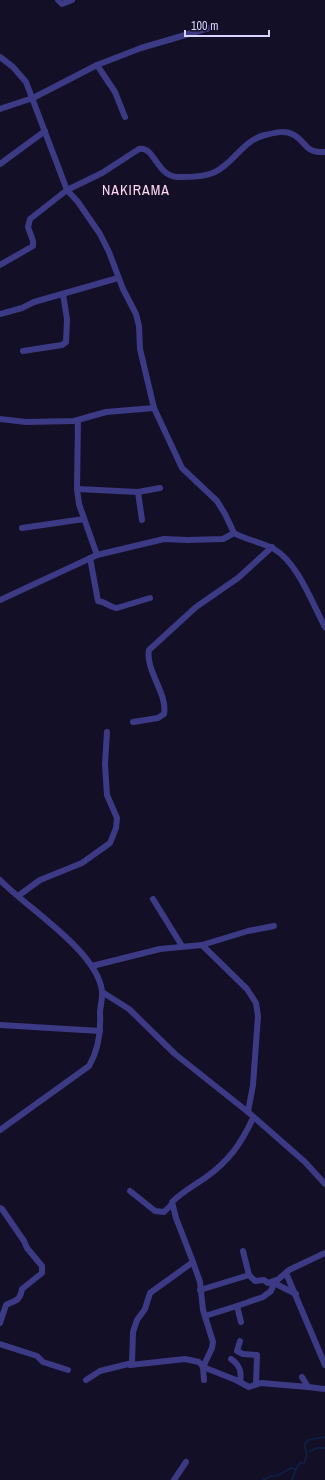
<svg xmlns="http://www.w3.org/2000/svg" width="325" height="1480" font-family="'Archivo Narrow',sans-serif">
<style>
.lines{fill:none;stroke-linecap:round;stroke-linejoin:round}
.stream{stroke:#0c2248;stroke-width:1.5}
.street{stroke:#3d3a85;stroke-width:6}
.labels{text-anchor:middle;stroke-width:4;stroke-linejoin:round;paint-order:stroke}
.quarter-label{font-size:14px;letter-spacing:1px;fill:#ffd6f0;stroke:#130f26}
</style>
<rect width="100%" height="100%" fill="#130f26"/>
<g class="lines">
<!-- stream -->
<g class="stream">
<path d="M310,1451L317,1448H325"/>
<path d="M263,1480L271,1476H277L291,1468L296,1469L300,1463H304L307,1454L304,1445L308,1440L325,1437"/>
<path d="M292,1480L296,1469"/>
</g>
<!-- street -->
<g class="street">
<path d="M58,0L62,4L72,0"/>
<path d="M0,57L13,67L26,82L67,190L78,202L100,234L109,252L123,289L136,314L139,326L140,349L154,408L182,468L217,501L225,514L234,533C246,540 262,542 274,549C298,563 312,603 325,627"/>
<path d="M97,65L115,92L125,117"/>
<path d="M0,109L33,98L97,65L141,48L216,26"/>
<path d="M0,164L45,131"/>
<path d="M0,265L33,246V241L28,227L30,219L67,190L102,173L139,149C155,146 156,176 178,177C190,177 204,177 215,172C234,163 243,140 265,135C274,133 284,130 292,134C306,140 303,153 325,152"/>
<path d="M0,314L22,308L34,302L118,278"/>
<path d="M23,351L62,345L66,342L67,319L63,294"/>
<path d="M0,419L26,422L74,421L106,412L154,408"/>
<path d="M78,420L77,489L79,504L97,555"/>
<path d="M77,489L138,492L160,488"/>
<path d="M138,492L142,520"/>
<path d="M22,528L84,519"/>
<path d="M90,558L98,601C106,602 111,608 117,608L150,598"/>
<path d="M0,600L97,555L164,539L187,540L223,539L234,533"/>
<path d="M133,722L158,718L164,714C168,694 145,670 149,650L196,607L238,578L272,547"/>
<path d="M0,880C27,908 97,951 102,991C103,998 100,1006 100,1013C101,1032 99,1049 89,1066L0,1130"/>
<path d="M18,896L40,880L82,863L110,843L116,828L117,818L107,795L105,764L107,732"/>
<path d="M153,899L182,946"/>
<path d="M202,945L247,989L256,1003L258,1016L253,1085L248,1112"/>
<path d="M92,966L160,949L202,945L248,931L274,926"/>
<path d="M102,992L129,1009L175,1054L248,1112L305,1162L325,1184"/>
<path d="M0,1025L100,1031"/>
<path d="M130,1191L155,1211L164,1212L172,1204"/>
<path d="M0,1208L2,1209L24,1241L27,1248L42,1266V1273L22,1289C20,1301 16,1300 6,1305L0,1323"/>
<path d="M243,1251L249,1275"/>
<path d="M193,1262L200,1282L203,1310L213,1342L212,1348L203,1367L204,1380"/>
<path d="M286,1273L325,1365"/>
<path d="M274,1283L296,1294"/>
<path d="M200,1290L249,1275L255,1281L264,1280L268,1283L276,1280"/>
<path d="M205,1316L237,1306"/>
<path d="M241,1322L237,1306L263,1297L271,1291L274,1283L289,1270L325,1253"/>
<path d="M240,1341L237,1351L243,1354L257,1355L256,1384"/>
<path d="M0,1344L37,1356L43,1362L68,1370"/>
<path d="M231,1359C240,1365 242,1372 240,1382"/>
<path d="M130,1365L185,1359L199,1362L203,1367L236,1380L249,1387L261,1383L308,1387"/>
<path d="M302,1377L308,1387L325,1389"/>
<path d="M86,1380L100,1371L132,1363L133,1332L137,1320L145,1309L150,1293L193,1262L176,1218L172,1202C182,1192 193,1186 205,1178C229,1161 241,1144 253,1118"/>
<path d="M174,1480L186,1462"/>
</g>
</g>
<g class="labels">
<!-- quarter labels -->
<g class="quarter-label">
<text x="136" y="195">NAKIRAMA</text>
</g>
</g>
<!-- scale -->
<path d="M185 30v6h84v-6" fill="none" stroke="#d9d4ff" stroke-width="2"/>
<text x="191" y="30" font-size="12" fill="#d9d4ff" stroke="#130f26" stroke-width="3" paint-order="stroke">100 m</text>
</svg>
